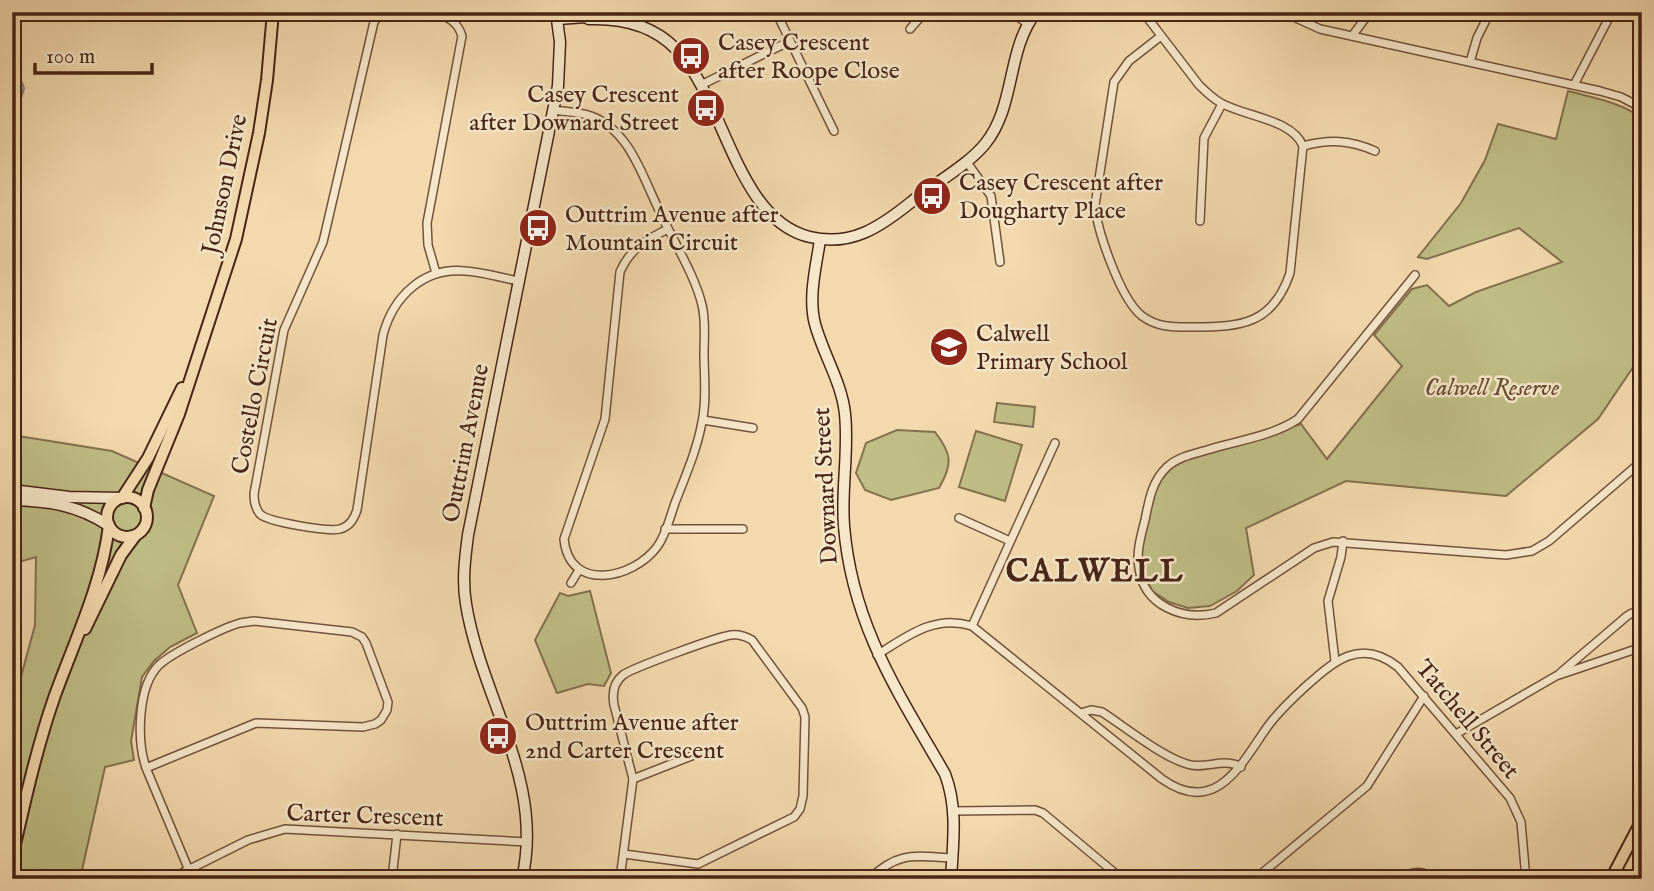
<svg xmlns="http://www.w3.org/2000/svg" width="1654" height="891" font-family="'IM FELL English',serif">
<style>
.green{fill:#c0be86;stroke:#84714e;stroke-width:2}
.water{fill:#a1b7b7;stroke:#7d7c77;stroke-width:2}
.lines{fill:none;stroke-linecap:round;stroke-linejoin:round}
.street-casing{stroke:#72523c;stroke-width:10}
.secondary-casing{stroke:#472416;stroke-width:13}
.primary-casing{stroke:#472416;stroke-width:14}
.street{stroke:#f7e7ca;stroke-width:7}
.secondary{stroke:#f7e7ca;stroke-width:10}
.primary{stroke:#f3daae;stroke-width:10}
.labels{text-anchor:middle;stroke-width:5;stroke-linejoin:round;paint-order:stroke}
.poi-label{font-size:24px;fill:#472416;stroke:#f7e7ca;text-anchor:start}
.street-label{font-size:24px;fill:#472416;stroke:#f7e7ca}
.park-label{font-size:24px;font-style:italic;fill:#654a32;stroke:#f7e7ca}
.district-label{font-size:32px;font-weight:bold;letter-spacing:2px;fill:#472416;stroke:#f7e7ca}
</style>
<rect width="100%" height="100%" fill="#f3daae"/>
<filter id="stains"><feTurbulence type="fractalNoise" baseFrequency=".00286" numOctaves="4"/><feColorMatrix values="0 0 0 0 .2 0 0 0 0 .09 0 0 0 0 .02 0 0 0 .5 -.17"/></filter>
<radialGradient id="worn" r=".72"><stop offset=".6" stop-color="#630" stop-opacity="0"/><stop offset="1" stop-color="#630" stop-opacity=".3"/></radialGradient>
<!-- green -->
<g class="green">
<path d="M1568,91C1594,98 1620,102 1642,118V354L1598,419L1506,496L1346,481L1246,528L1254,575L1237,591L1210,606L1188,608L1169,602L1152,591L1142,571L1141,549L1155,486L1176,463L1301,424L1327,459L1402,366L1374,335L1412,289L1427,285L1449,306L1476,292L1562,262L1519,228L1427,259L1418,257L1461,203L1485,160L1498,124L1556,139Z"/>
<path d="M997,403L1035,407L1033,427L994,422Z"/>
<path d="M897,430L935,432C952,454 953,464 939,488L891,500L865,490L856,473L866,443Z"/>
<path d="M976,431L1022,445L1005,501L959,487Z"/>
<path d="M12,435L112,451L214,496L178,585L197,633L170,647L154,661L142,677L131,741L134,760L105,767L80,879H12V710L35,625L36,557L12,564Z"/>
<path d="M590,591L611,673L604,686L588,684L557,693L535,640L560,593L568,596Z"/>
</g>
<!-- water -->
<path class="water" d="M20,78L24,88L12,129V83Z"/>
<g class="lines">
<defs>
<g id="street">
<path d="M382,12L374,22L323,242L284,330L254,494C254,501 255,508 260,514C268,522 328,532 340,529C350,526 354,519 357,510L383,335C393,297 423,267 465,271C483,272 502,278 519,281"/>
<path d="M423,12C441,15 456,16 462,36L427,223L428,245L436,273"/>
<path d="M776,12L834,131"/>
<path d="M1010,12L1027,23"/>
<path d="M1143,12L1199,85C1206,92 1212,98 1221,103C1246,117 1292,119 1303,146L1290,273C1273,324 1242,327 1193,327C1175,327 1158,328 1142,316C1121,300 1097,231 1095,205L1114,82L1129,61L1161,36"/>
<path d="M1283,12L1320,29L1600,91L1621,97L1642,108"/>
<path d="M637,24L642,12"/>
<path d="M910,29L925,12"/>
<path d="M1352,36L1370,12"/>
<path d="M1470,62L1477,38L1490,12"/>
<path d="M701,85L790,41"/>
<path d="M1574,85L1612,12"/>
<path d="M554,110C566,112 579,112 591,116C629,130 642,175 658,208C671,237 695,275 702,305C706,321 704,338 704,353C704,376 707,400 702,422C697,450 685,477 675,503C670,517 666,535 657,547C633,579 569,593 564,539L605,419L620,272C630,249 645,240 668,229"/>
<path d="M1303,146C1330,139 1350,140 1375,151"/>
<path d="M966,161L991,196L1000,262"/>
<path d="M1200,221L1204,138L1222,104"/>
<path d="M1415,275L1298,419C1273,436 1236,441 1207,450C1193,454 1178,457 1167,467C1152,481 1149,500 1145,520C1141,536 1136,552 1139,568C1144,606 1183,621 1216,613L1314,548L1333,542L1506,555L1532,551L1549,541L1642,461"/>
<path d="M703,420L753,428"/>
<path d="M959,518L1010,541"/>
<path d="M665,529H743"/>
<path d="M571,583L579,570"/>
<path d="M972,626L1055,443"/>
<path d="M877,655C907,636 935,614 972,626L1162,779C1217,818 1242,762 1268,726C1279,711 1292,699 1305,687C1334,661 1361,637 1398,667L1510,798L1521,822L1526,879"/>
<path d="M1335,661L1328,601L1341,557L1343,541"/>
<path d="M1559,674L1627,616L1632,613L1642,615"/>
<path d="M1081,713L1091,710L1102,712C1125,727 1161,756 1187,764C1205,770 1223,757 1241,767"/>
<path d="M1456,734L1556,676L1642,647"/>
<path d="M146,768L256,723L363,727L375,724L381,720L387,710L388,702L366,643L362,637L352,632L254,621L240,623C222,628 172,653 159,665C137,687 137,741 146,768L188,868"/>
<path d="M633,779L699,753"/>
<path d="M954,811L1035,810L1043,813L1122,879"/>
<path d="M170,879L248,840L285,829L527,842"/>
<path d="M392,879L397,834"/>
<path d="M620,879L633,779L614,705C612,694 613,683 623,675C632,668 717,637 731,635C739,634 745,636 752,640L802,708L805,717L803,796L800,809L794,817L698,864L624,854"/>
<path d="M869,879C899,851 914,856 952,858"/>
<path d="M1255,879L1367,786L1424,696"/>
<path d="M1398,879C1411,871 1423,869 1436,879"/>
</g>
<g id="secondary">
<path d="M558,19L586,17L589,19C621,18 653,25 676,49C725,99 736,220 810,237C851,247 880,227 910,203C933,184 967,166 985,144C1016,106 1006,51 1036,12"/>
<path d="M820,240C816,267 808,297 815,324C823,354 842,383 845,414C849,451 841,489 844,526C852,624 897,691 945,774C958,808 953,843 951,879"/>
<path d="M12,490L69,497L121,498"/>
<path d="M12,500C49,501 77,505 108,525"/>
<path d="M522,879C545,781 481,698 466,604C462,581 465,558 468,535L558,86L560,42L556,12"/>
</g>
<g id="primary">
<circle cx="127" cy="517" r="20"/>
<path d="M122,498L148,458L182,388"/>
<path d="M144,508L148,490L179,414L236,239L259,133L267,80L273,12"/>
<path d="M85,629L121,555L135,536"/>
<path d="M12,858C24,805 36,750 54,698C74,642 102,585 109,525"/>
<path d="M1611,879L1642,820"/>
</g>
</defs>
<!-- street casing -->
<use href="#street" class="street-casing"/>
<!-- secondary casing -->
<use href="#secondary" class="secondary-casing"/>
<!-- primary casing -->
<use href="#primary" class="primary-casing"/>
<!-- street -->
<use href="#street" class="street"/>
<!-- secondary -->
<use href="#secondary" class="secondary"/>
<!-- primary -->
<use href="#primary" class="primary"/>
</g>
<!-- icons -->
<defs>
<symbol id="bus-disc" viewBox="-11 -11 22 22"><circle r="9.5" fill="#8f2418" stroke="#f7e7ca"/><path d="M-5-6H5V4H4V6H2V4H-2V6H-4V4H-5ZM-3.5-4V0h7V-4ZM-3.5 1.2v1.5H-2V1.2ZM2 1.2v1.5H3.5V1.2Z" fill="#fff"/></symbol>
<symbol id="school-disc" viewBox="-11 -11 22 22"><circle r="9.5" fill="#8f2418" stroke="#f7e7ca"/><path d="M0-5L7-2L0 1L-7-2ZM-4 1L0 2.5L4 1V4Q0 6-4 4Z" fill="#fff"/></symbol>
</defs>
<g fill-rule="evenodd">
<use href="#bus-disc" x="669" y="34" width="44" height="44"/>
<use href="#bus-disc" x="684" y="86" width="44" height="44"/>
<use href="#bus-disc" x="910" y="174" width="44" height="44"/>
<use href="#bus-disc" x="516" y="206" width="44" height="44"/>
<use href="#school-disc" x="927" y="325" width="44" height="44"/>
<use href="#bus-disc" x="476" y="714" width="44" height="44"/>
</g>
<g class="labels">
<!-- poi labels -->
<g class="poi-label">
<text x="718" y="50">Casey Crescent<tspan x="718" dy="28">after Roope Close</tspan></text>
<text x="679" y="102" text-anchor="end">Casey Crescent<tspan x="679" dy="28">after Downard Street</tspan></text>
<text x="959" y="190">Casey Crescent after<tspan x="959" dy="28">Dougharty Place</tspan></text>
<text x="565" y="222">Outtrim Avenue after<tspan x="565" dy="28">Mountain Circuit</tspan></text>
<text x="976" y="341">Calwell<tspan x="976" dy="28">Primary School</tspan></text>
<text x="525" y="730">Outtrim Avenue after<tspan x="525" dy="28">2nd Carter Crescent</tspan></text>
</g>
<!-- street labels -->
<g class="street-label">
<text transform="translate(224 184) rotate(-78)" y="8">Johnson Drive</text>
<text transform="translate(254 396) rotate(-79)" y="8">Costello Circuit</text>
<text transform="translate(465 443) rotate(-79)" y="8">Outtrim Avenue</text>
<text transform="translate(825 486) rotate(-93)" y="8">Downard Street</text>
<text transform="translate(1468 719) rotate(50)" y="8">Tatchell Street</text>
<text transform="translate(365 815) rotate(2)" y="8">Carter Crescent</text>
</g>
<!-- park labels -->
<g class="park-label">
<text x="1492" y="395">Calwell Reserve</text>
</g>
<!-- district labels -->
<g class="district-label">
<text x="1095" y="581">CALWELL</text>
</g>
</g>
<!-- margin -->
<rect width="1654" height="891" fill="none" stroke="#f3daae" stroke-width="42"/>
<rect x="14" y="14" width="1626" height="863" fill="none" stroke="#472416" stroke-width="3.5"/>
<rect x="21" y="21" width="1612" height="849" fill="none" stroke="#472416" stroke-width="2"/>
<!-- scale -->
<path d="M35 63v10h117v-10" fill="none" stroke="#472416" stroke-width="3.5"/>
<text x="46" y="63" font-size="21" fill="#472416" stroke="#f7e7ca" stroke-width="5" paint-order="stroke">100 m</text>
<rect width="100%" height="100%" filter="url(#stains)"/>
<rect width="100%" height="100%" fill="url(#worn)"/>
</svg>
